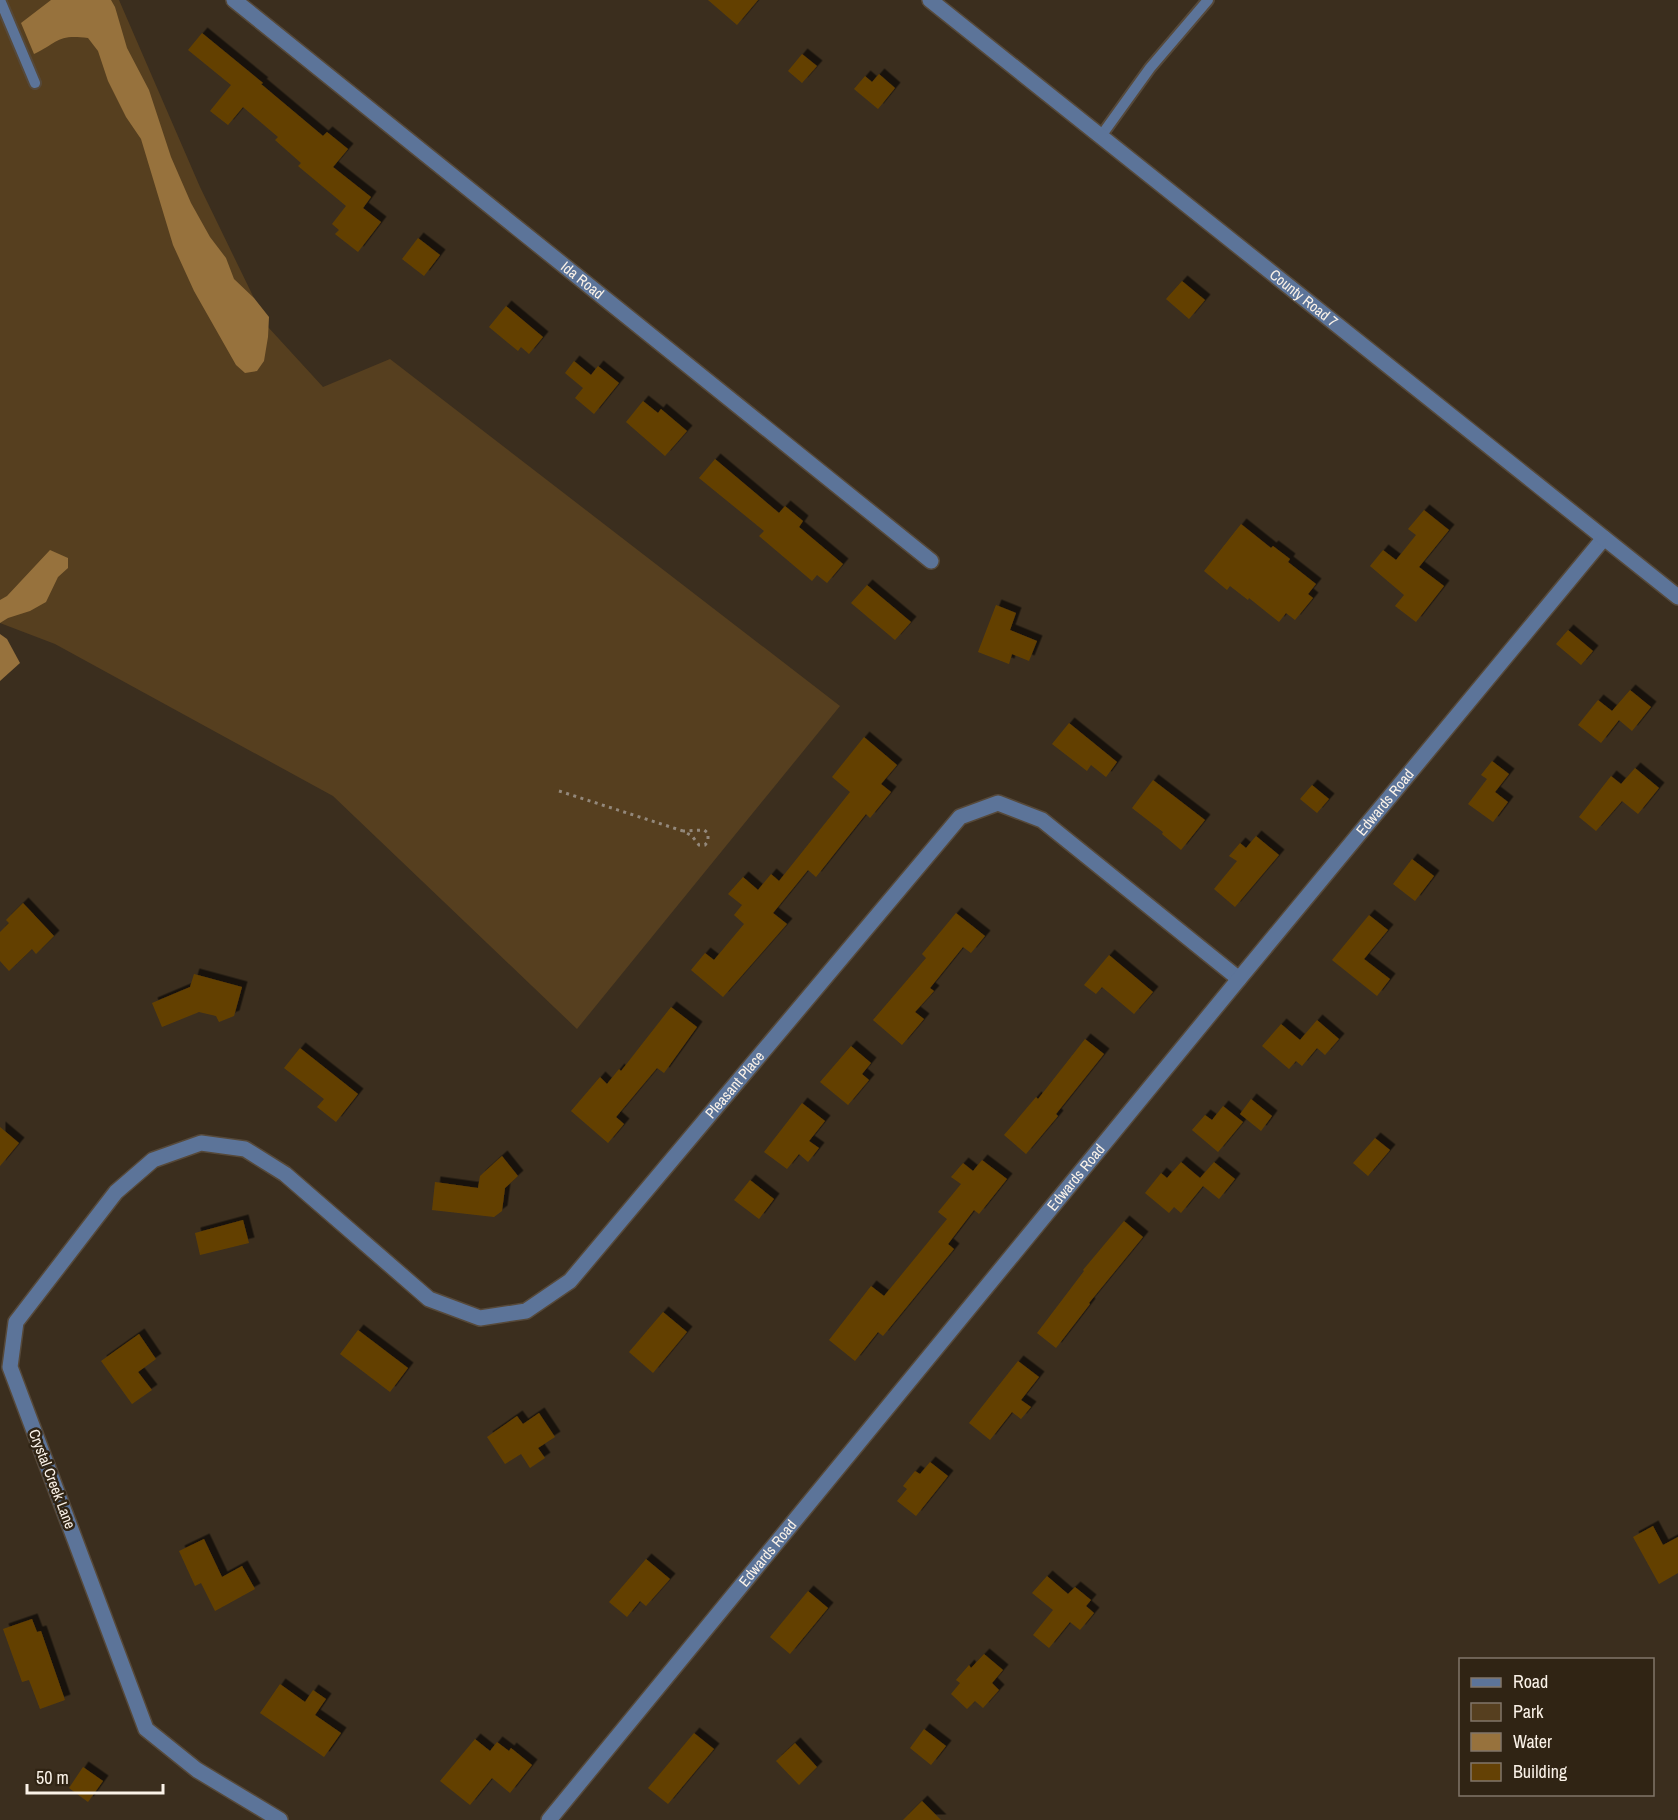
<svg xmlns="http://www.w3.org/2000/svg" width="1678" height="1820" font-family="'Archivo Narrow',sans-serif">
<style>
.green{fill:#563f1f}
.water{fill:#97723d}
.building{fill:#644105;filter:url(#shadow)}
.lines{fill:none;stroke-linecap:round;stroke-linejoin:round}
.service-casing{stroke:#56493a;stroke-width:14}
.minor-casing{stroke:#56493a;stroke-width:18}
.tertiary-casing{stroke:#56493a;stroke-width:18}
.path{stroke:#93887b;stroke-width:3;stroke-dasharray:3 4.5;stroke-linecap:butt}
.service{stroke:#5c7499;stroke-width:10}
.minor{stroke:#5c7499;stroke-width:15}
.tertiary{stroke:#5c7499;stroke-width:15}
.labels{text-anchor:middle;stroke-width:5;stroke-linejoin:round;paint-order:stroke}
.street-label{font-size:15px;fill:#faf2e8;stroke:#302414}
</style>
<defs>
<filter id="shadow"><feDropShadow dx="5.5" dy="-5.5" stdDeviation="0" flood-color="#0009"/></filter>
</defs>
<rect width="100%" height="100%" fill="#3b2e1e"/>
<!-- green -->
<path class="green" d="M0,0H119L200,187L268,327L323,387L390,359L840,706L577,1029L333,796L55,644L0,623Z"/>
<!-- water -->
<g class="water">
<path d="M51,0H111L115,7L127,48L149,90L171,157L191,203L210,237L226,258L234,279L254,298L269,317L268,337L264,361L257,371L245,373L236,365L194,291L173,245L141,139L126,117L108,81L98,51L88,38C57,34 59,42 34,54L21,23Z"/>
<path d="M50,550L68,558V568L58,577L46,602L30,611L8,618L0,623V600L7,596Z"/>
<path d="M0,634L7,639L20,663L0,681Z"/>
</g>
<!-- building -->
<g class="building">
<path d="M708,0H758L737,25Z"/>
<path d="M202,33L263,83L261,84L323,136L327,132L348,149L333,167L371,197L363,208L381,222L358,252L335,234L339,230L332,224L346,206L298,166L301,163L275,140L278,137L243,107L228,125L210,111L231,85L188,50Z"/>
<path d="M802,54L817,66L802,83L788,71Z"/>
<path d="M879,74L895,88L878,109L854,89L865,76L872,82Z"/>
<path d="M418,238L440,255L424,276L402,259Z"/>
<path d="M1182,281L1205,300L1189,319L1166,299Z"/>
<path d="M506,306L543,337L529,354L521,347L518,351L489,327Z"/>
<path d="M574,361L591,375L598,366L619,383L594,414L575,398L583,388L565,373Z"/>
<path d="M643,401L658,413L661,409L687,431L665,456L626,422Z"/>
<path d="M715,459L779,513L785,506L803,521L799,527L843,564L827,583L817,575L812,581L759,536L764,531L699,478Z"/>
<path d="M1424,510L1449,530L1419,567L1444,586L1416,622L1395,606L1404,595L1370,566L1383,550L1396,560L1416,535L1408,529Z"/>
<path d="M1241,524L1271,548L1273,546L1290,559L1288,562L1316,584L1308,594L1313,598L1295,620L1286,613L1279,622L1249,598L1248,600L1230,586L1227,590L1204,571Z"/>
<path d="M867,585L911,622L895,640L851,603Z"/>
<path d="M996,605L1016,613L1010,630L1037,641L1029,661L1012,654L1009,664L978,652Z"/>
<path d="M1568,630L1593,651L1581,665L1556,644Z"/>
<path d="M1630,690L1651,707L1632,731L1619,720L1601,743L1578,725L1598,700L1612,711Z"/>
<path d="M1069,723L1117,762L1106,777L1091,765L1087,771L1052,744Z"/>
<path d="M864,737L897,765L881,784L891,792L870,818L866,814L816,877L808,870L773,913L787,924L723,997L691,970L705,953L714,960L744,924L734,915L742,905L728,894L743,877L758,890L771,874L779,881L850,792L832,777Z"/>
<path d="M1492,761L1509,774L1495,792L1508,802L1493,822L1468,804L1487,779L1481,775Z"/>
<path d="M1635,768L1659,788L1638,814L1622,801L1596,831L1579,817L1611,776L1621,784Z"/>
<path d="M1153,780L1205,820L1181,850L1162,834L1163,832L1132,808Z"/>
<path d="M1312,785L1329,799L1317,813L1300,799Z"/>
<path d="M1256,836L1279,855L1235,907L1214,889L1237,861L1229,856L1240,843L1246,848Z"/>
<path d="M1412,859L1434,876L1415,901L1393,884Z"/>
<path d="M23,903L54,936L36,954L32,949L9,971L0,961V932L9,923L6,920Z"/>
<path d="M956,913L985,936L971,953L963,947L930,988L934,991L915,1012L924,1019L902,1045L873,1020L926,958L922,954Z"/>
<path d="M1369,915L1388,930L1364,959L1390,979L1377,996L1332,960Z"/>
<path d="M1109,955L1153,992L1134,1014L1102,987L1096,994L1084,985Z"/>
<path d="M194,974L242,987L234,1016L219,1022L216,1016L199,1012L162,1027L152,1003L190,987Z"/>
<path d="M671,1007L697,1027L664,1073L657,1068L616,1117L624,1124L608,1143L571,1111L600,1077L607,1084L619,1069L621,1071Z"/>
<path d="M1317,1020L1339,1039L1325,1055L1317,1048L1302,1066L1296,1061L1289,1069L1262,1046L1281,1024L1300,1040Z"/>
<path d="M1085,1039L1104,1054L1056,1114L1058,1116L1026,1154L1004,1135L1036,1097L1038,1099Z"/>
<path d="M851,1046L871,1063L862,1074L869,1080L848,1105L820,1082Z"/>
<path d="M300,1048L358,1094L336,1122L317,1107L324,1099L284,1068Z"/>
<path d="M1251,1099L1272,1116L1261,1131L1240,1114Z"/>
<path d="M802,1103L825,1121L809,1141L819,1148L808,1162L799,1154L787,1169L764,1152Z"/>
<path d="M1223,1106L1243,1122L1218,1152L1192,1130L1205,1115L1212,1120Z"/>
<path d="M0,1127L19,1143L0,1166Z"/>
<path d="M1375,1138L1390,1150L1368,1176L1353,1163Z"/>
<path d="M502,1156L518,1176L505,1188L502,1211L494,1217L432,1210L435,1182L478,1188L480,1176Z"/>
<path d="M982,1160L1007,1179L979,1214L974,1210L948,1244L954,1249L883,1336L878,1332L855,1361L829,1340L871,1286L884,1296L947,1219L938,1212L961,1184L951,1177L963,1163L973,1171Z"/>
<path d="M1181,1162L1200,1178L1214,1162L1235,1179L1219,1199L1203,1186L1181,1213L1174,1207L1169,1213L1145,1193L1161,1173L1167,1178Z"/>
<path d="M750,1180L774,1199L759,1219L734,1200Z"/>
<path d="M243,1220L249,1243L200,1255L195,1233Z"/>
<path d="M1124,1221L1143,1237L1089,1303L1090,1304L1056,1348L1037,1333L1084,1271L1083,1270Z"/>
<path d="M663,1312L687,1332L653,1373L629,1352Z"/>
<path d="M358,1330L408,1368L390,1392L340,1354Z"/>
<path d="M139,1334L156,1359L138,1372L152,1390L132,1404L101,1361Z"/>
<path d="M1018,1361L1039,1377L1021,1400L1031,1407L1021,1419L1012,1412L990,1440L969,1423Z"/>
<path d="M539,1413L555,1437L538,1448L545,1458L530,1468L521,1454L505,1464L487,1437L517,1416L523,1424Z"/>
<path d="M930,1462L948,1476L916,1516L897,1501L907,1489L903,1486L915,1471L920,1474Z"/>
<path d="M1653,1526L1663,1545L1678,1537V1573L1659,1584L1633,1537Z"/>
<path d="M204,1539L222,1577L242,1566L255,1589L215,1611L201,1583L195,1586L179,1551Z"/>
<path d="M646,1559L670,1579L646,1606L640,1601L627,1617L609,1602Z"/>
<path d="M1047,1576L1068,1594L1075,1587L1091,1600L1086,1606L1094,1613L1080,1630L1070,1622L1049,1648L1033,1635L1053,1610L1032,1593Z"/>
<path d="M808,1591L828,1608L790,1654L770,1637Z"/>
<path d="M32,1619L37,1632L41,1631L65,1700L40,1709L29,1680L22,1682L3,1629Z"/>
<path d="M984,1654L1003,1670L992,1683L999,1690L983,1708L975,1701L967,1709L951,1694L960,1683L956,1680L969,1665L971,1668Z"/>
<path d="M280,1684L305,1702L313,1690L326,1699L315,1715L341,1733L324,1757L260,1713Z"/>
<path d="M924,1729L946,1746L931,1765L910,1748Z"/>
<path d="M694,1733L714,1749L668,1804L648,1788Z"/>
<path d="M475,1739L490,1751L497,1742L509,1751L511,1748L532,1765L510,1793L492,1778L470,1805L440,1781Z"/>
<path d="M795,1743L817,1767L799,1785L776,1761Z"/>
<path d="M83,1767L103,1781L88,1802L69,1788Z"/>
<path d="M922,1801L941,1820H903Z"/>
</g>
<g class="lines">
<defs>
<g id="service">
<path d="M0,0L35,83"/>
<path d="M1101,136L1150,68L1208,0"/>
</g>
<g id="minor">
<path id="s1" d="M234,0L931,561"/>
<path id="s2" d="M280,1820L197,1770L146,1729L10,1367L16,1322L116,1192L153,1160L201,1143L245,1149L285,1174L429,1299L480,1318L526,1311L570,1281L960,817L998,803L1042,820L1239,979"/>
<path id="s3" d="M549,1820L1239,979L1604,538"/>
</g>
<g id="tertiary">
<path id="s4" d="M930,0L1678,597"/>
</g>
</defs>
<!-- service casing -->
<use href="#service" class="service-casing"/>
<!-- minor casing -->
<use href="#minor" class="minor-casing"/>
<!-- tertiary casing -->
<use href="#tertiary" class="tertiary-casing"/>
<!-- path -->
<path class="path" d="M559,791L683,831L692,836L699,845H705L708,841V833L704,830L683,831"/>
<!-- service -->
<use href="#service" class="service"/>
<!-- minor -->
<use href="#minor" class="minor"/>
<!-- tertiary -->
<use href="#tertiary" class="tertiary"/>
</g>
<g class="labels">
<!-- street labels -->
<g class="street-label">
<text dy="5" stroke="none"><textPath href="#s1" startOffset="447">Ida Road</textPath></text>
<text dy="5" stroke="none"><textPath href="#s4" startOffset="478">County Road 7</textPath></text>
<text dy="5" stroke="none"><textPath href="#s3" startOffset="1317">Edwards Road</textPath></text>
<text dy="5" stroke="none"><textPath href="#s2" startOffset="1551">Pleasant Place</textPath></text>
<text dy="5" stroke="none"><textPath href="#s3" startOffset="831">Edwards Road</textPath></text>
<text transform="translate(52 1479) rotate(69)" y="5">Crystal Creek Lane</text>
<text dy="5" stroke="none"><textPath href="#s3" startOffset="345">Edwards Road</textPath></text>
</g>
</g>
<!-- legend -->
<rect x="1459" y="1658" width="195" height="138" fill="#302414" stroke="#817669" stroke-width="1.5"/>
<rect x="1471" y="1678" width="30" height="9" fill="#5c7499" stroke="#817669" stroke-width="1.5"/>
<text x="1513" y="1688" font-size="18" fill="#faf2e8">Road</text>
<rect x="1471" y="1703" width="30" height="18" fill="#563f1f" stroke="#817669" stroke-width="1.5"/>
<text x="1513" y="1718" font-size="18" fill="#faf2e8">Park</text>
<rect x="1471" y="1733" width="30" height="18" fill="#97723d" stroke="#817669" stroke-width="1.5"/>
<text x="1513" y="1748" font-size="18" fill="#faf2e8">Water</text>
<rect x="1471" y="1763" width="30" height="18" fill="#644105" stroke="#817669" stroke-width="1.5"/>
<text x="1513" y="1778" font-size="18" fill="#faf2e8">Building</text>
<!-- scale -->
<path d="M27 1784v9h136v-9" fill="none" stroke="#faf2e8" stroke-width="3"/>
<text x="36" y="1784" font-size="18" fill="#faf2e8" stroke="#302414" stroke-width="4.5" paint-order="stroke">50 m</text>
</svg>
